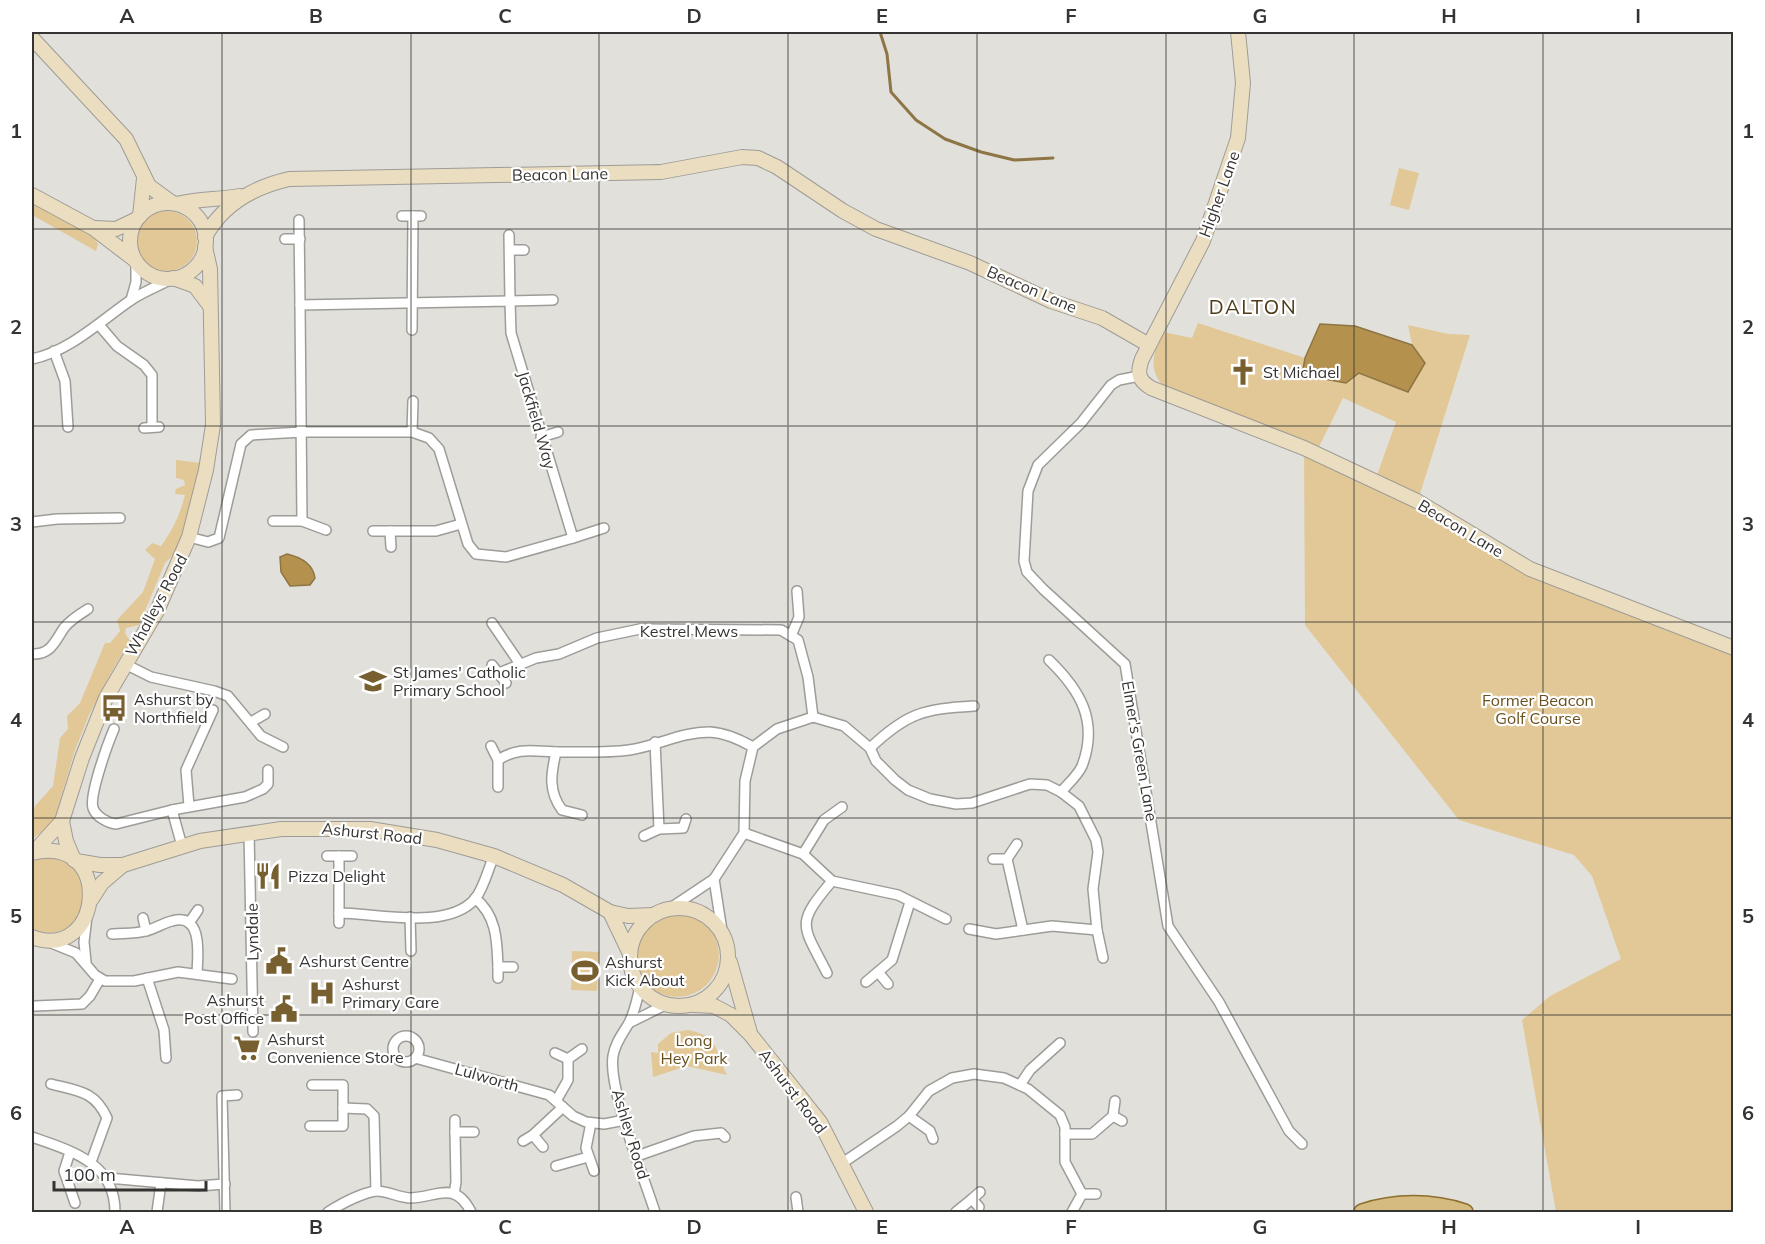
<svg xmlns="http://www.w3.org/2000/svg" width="1765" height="1244" font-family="Mulish,sans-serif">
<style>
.green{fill:#e2c896}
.water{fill:#b4914d;stroke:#8e7545;stroke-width:1.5}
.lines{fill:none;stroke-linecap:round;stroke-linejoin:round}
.stream{stroke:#8e7545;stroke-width:3}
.street-casing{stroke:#9e9c98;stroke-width:12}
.secondary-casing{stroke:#9e9c98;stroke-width:16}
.primary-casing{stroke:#8c6e2d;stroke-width:18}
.street{stroke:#fff;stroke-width:9}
.secondary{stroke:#ebddbf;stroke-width:14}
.primary{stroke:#d6bb80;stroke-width:15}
.grid{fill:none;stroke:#353432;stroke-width:1.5;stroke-opacity:0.55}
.labels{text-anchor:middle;stroke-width:4.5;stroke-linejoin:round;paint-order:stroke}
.street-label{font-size:16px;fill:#353432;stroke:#fff}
.poi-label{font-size:16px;fill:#353432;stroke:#fff;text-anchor:start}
.park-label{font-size:16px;fill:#69501d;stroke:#fff}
.quarter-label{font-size:20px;letter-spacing:1.5px;fill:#4e3b15;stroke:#fff}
.neatline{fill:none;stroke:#353432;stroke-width:2}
.grid-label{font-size:20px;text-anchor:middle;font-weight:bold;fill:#353432}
</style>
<rect width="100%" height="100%" fill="#e2e0db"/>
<!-- green -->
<g class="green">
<path d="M1399,168L1419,173L1409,210L1390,205Z"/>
<path d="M32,198L91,230L98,244L96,251L32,215Z"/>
<circle cx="167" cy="241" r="30"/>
<path d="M1198,323L1305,358L1302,375L1359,373L1408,392L1425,363L1412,345L1408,325L1448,334L1470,335L1419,497L1377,475L1396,422L1343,398L1318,449L1162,384C1147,368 1155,349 1163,332L1192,338Z"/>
<path d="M1304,448L1530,569L1733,648V1212H1556L1522,1020L1550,996L1621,959L1592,876L1574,855L1459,820L1305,625Z"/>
<path d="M176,460L201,463L182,538L176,552L165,563L139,625L126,628L125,633L130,641L113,669L89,715L75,750L53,824L32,839V818L35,806L53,786L60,738L68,729L67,716L80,703L105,643H110L120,631L117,620L143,592L155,559L145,550L152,543L161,546C173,530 180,514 185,495L175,494L176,489L185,485L184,480L176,478Z"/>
<path d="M50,857C109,869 84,951 32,929V861Z"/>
<circle cx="677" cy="955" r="42"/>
<path d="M572,951L599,952L597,991L571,990Z"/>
<path d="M688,1030C722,1037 713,1049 727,1075L687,1066L653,1077L651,1052L658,1053V1044L671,1033Z"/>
</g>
<!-- water -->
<g class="water">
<path d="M1320,324L1355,326L1412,345L1425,363L1408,392L1359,373L1346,383L1302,375L1305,358Z"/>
<path d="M287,554C300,557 313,564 315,578L310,585L290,586L281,572L280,557Z"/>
</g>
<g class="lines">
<!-- stream -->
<path class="stream" d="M880,32L887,54L891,92L916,120L945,139L981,152L1014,160L1053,158"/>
<defs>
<g id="street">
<path d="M402,216H421"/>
<path d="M299,220L300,305"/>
<path d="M509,235L510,301L553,300"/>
<path d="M285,239H300"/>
<path d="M510,250H524"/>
<path d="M131,300L136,282V261"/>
<path d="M99,325L117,346L144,365L152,375V426"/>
<path d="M412,330L413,216"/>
<path d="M54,351L65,381L68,427"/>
<path d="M32,359C70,351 99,322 131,300C143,292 158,286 172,279"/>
<path d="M1139,376L1119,380L1111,385L1081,423L1038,465L1028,491L1024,561L1027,572L1043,589L1125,664L1168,926L1219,1002L1289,1131L1302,1144"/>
<path d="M144,428L159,427"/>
<path d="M412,432L413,401"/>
<path d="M541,437L558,432"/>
<path d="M273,521H302L326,530"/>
<path d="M32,522L57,519L120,518"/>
<path d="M373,531H436L461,524"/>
<path d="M390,531L391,547"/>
<path d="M189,537L208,542L219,538L241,444L251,435L302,432H412L429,438L439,449L468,544L476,554L506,557L573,538L511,333L510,301L300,305L302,521"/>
<path d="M573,538L604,528"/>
<path d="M492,623L520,664"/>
<path d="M791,636L799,617L797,591"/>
<path d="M32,654C51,655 55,641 64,628C70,620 80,614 88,609"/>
<path d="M1049,660C1080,690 1099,721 1082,766C1078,775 1068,784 1061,792"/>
<path d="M125,664L151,677L214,691L228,696L261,736L283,747"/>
<path d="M492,665L506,683"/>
<path d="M499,673L536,658L559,654L597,638L640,629L781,630L798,640L808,677L813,717"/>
<path d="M251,722L265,714"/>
<path d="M114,729C108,743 89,795 93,808C96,817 108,823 116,824L172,810"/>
<path d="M655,742L659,829"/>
<path d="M491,746L498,760V787"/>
<path d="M870,748C907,713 923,709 974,706"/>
<path d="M556,752C551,774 548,791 562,810L582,815"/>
<path d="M498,760C519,746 536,752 560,752C583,752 607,753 629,750C657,746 681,732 710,732C726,733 739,739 753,747"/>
<path d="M189,806L186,770L213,710"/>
<path d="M249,832L253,1032"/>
<path d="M744,833L803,854L832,881L898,895L946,919"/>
<path d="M644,836L659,829L683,828L686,819"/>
<path d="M182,846L172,810L245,797L263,789L268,784V770"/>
<path d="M803,854L824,820L842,807"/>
<path d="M327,856H352"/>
<path d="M339,856V923"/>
<path d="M993,859H1007L1017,844"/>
<path d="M1007,859L1023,930"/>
<path d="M714,879L722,931"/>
<path d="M475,898C497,916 497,941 498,967"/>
<path d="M672,907L714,879L744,833L745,781L753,747L777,729L813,717L844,726L870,748L876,761L895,780L908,790L930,799L956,804L972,803L1030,784L1047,785L1061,792L1079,806L1096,840L1098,852L1093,889L1097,930"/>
<path d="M339,913C376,913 447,931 475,899C484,888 488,869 494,856"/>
<path d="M410,917L411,951"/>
<path d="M143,918L146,931"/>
<path d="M189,923L198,910"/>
<path d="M969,929L996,934L1052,926L1097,930L1103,958"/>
<path d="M112,934C123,933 135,934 145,931C155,929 163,923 172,921C203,912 198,955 197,973"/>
<path d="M49,942L76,953L95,975L105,981H134L178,972L232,979"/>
<path d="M86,962L84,942L87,916"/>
<path d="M878,972L888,984"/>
<path d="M827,973C802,924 795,925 832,881"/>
<path d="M147,978L164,1030L166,1058"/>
<path d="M498,978V967H513"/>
<path d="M866,982L892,960L910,902"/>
<path d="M640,987C637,999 635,1011 629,1023C623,1033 615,1043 613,1056C608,1089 644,1177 655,1212"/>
<path d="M35,1006L82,1004L90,996L100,979"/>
<path d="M629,1023L665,1005"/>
<circle cx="406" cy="1049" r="13"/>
<path d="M555,1053L568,1059L582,1049"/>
<path d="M415,1058L549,1095L573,1116L586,1122L604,1124L625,1120"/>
<path d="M51,1084C78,1091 95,1091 107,1118L91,1162"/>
<path d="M1020,1085L1030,1070L1060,1043"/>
<path d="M556,1101L568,1080V1059"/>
<path d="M1115,1101L1113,1116L1122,1121"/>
<path d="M343,1108L367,1109L374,1116L376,1191"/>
<path d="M909,1116L930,1131L933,1139"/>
<path d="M455,1120V1132H474"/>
<path d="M591,1123L586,1148L594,1171"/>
<path d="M310,1126H343V1085H312"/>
<path d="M1065,1134H1092L1113,1116"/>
<path d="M533,1135L563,1107"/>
<path d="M32,1137C72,1151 115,1163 115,1212"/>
<path d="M523,1141L533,1135L543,1147"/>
<path d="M70,1152L64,1171L75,1203"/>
<path d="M637,1156L694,1136L721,1133L725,1137"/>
<path d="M841,1164L897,1126L909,1116L929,1091L952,1078L974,1074L1004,1078L1028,1089L1060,1115L1065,1127V1162L1082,1194L1072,1212"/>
<path d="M556,1166L588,1157"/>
<path d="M108,1178L198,1186L225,1184"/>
<path d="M454,1194L456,1182L455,1132"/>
<path d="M1082,1194H1096"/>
<path d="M796,1197L798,1212"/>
<path d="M979,1207L972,1199L980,1192"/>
<path d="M157,1212L161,1183"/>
<path d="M225,1212L222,1096L237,1095"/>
<path d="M328,1212C341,1204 359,1194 375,1191C386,1190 399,1198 411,1198C437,1197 455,1180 471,1212"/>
<path d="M956,1212L972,1199"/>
</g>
<g id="secondary">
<path d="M1238,32L1243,83L1238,138L1203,241L1142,359C1137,373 1138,380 1151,388L1304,448L1417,501L1530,569L1734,648"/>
<path d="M32,38L126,139L149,186L171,202"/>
<path d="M32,195L93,228L135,260"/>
<circle cx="168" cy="241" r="38"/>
<path d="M177,204C198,198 218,200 240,196"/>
<path d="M140,216L144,178"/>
<path d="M95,228L116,229L137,219"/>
<path d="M205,237C222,205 254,187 289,179L661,172L742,157L758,158L777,167L843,211L876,229L970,263L1051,301L1102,318L1149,345"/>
<path d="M173,278L195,286L210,306"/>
<path d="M62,821L66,841L74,860"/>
<path d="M34,852L62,821L82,758L106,698L157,611L189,537L206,470L213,425L210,269L205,247"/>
<path d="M32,853C115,833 103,964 32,937"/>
<path d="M76,861L100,865H123L200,841L281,829H370L437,840L494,856L563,885L610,912L628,916L654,915"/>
<path d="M91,900L102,883L123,865"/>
<circle cx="679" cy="957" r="49"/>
<path d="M610,912L630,954"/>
<path d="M730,962L750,1033"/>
<path d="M694,1005L714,1006L731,1015L750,1034L820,1122L866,1212"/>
</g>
<path id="primary" d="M1362,1212C1395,1201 1432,1201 1465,1212"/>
</defs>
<!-- street casing -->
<use href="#street" class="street-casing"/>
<!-- secondary casing -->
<use href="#secondary" class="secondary-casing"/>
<!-- primary casing -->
<use href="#primary" class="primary-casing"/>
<!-- street -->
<use href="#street" class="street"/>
<!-- secondary -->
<use href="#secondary" class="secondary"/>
<!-- primary -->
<use href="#primary" class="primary"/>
</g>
<!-- grid -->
<path class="grid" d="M222,32V1212M411,32V1212M599,32V1212M788,32V1212M977,32V1212M1166,32V1212M1354,32V1212M1543,32V1212M32,229H1734M32,426H1734M32,622H1734M32,818H1734M32,1015H1734"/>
<!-- icons -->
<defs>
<symbol id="church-bare" viewBox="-9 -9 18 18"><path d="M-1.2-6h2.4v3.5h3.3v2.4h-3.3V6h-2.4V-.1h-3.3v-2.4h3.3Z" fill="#775f30" stroke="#fff" stroke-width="2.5" paint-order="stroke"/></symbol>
<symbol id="school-bare" viewBox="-9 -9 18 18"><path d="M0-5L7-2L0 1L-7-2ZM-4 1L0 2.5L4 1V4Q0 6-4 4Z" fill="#775f30" stroke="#fff" stroke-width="2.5" paint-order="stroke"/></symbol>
<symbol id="bus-bare" viewBox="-9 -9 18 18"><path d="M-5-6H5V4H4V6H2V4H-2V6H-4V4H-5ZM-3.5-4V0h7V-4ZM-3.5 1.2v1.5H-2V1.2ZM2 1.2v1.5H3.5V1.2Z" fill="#775f30" stroke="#fff" stroke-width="2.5" paint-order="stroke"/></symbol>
<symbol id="restaurant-bare" viewBox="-9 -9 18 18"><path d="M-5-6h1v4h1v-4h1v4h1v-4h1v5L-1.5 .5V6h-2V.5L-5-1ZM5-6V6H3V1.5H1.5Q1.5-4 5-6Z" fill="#775f30" stroke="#fff" stroke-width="2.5" paint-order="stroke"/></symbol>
<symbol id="civic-bare" viewBox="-9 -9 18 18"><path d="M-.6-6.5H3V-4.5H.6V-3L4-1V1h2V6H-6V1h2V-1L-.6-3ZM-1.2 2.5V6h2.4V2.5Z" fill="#775f30" stroke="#fff" stroke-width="2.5" paint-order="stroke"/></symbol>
<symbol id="stadium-bare" viewBox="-9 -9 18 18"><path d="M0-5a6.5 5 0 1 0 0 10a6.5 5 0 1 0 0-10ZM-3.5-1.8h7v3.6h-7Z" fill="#775f30" stroke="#fff" stroke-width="2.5" paint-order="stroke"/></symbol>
<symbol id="hospital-bare" viewBox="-9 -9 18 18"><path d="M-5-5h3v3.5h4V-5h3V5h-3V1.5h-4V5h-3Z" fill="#775f30" stroke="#fff" stroke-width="2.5" paint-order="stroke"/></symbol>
<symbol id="supermarket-bare" viewBox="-9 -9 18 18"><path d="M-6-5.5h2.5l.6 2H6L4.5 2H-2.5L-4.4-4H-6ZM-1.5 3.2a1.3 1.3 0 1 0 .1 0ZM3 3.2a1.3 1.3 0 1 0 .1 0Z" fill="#775f30" stroke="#fff" stroke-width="2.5" paint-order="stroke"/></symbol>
</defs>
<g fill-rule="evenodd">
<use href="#church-bare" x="1224" y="353" width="38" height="38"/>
<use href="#school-bare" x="354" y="662" width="38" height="38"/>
<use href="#bus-bare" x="95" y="689" width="38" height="38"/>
<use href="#restaurant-bare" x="249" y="857" width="38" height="38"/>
<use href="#civic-bare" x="260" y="942" width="38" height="38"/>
<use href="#stadium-bare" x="566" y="952" width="38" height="38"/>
<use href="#hospital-bare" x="303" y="974" width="38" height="38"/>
<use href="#civic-bare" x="265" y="990" width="38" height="38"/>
<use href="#supermarket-bare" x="228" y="1029" width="38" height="38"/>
</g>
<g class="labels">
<!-- street labels -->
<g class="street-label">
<text transform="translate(560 174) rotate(-1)" y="6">Beacon Lane</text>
<text transform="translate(1219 194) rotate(-70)" y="6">Higher Lane</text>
<text transform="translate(1032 289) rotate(23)" y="6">Beacon Lane</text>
<text transform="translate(537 420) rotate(74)" y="6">Jackfield Way</text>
<text transform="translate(1461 528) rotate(31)" y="6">Beacon Lane</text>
<text transform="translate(156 605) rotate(-62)" y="6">Whalleys Road</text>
<text x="689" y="637">Kestrel Mews</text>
<text transform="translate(1140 751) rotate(80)" y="6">Elmer's Green Lane</text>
<text transform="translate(372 833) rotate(6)" y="6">Ashurst Road</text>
<text transform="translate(252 932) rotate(-91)" y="6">Lyndale</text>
<text transform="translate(487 1077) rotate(16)" y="6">Lulworth</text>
<text transform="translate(793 1091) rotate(53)" y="6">Ashurst Road</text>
<text transform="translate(631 1134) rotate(73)" y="6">Ashley Road</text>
</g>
<!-- poi labels -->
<g class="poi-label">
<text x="1263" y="378">St Michael</text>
<text x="393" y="678">St James' Catholic<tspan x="393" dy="18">Primary School</tspan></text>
<text x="134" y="705">Ashurst by<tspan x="134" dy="18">Northfield</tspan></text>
<text x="288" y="882">Pizza Delight</text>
<text x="299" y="967">Ashurst Centre</text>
<text x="605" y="968">Ashurst<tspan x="605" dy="18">Kick About</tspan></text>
<text x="342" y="990">Ashurst<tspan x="342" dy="18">Primary Care</tspan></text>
<text x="264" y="1006" text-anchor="end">Ashurst<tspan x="264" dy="18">Post Office</tspan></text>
<text x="267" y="1045">Ashurst<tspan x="267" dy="18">Convenience Store</tspan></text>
</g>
<!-- park labels -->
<g class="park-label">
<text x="1538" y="706">Former Beacon<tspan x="1538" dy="18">Golf Course</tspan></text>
<text x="694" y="1046">Long<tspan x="694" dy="18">Hey Park</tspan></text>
</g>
<!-- quarter labels -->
<g class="quarter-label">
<text x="1253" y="314">DALTON</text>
</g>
</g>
<!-- border -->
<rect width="1765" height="1244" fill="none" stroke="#ffffff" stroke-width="66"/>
<!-- scale -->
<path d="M54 1181v9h152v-9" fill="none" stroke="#353432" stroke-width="3"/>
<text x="63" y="1181" font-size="18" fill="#353432" stroke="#ffffff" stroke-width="4.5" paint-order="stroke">100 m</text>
<rect x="33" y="33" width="1699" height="1178" class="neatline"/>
<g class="grid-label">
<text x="127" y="23">A</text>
<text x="316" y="23">B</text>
<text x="505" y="23">C</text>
<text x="694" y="23">D</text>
<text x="882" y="23">E</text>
<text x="1071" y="23">F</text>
<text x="1260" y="23">G</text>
<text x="1449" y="23">H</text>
<text x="1638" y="23">I</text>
<text x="16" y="138">1</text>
<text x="1748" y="138">1</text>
<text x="16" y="334">2</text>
<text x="1748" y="334">2</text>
<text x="16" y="531">3</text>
<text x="1748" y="531">3</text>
<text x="16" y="727">4</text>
<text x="1748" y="727">4</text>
<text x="16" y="923">5</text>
<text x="1748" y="923">5</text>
<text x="16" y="1120">6</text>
<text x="1748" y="1120">6</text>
<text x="127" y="1234">A</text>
<text x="316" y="1234">B</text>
<text x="505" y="1234">C</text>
<text x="694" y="1234">D</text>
<text x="882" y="1234">E</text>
<text x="1071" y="1234">F</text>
<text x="1260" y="1234">G</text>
<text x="1449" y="1234">H</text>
<text x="1638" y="1234">I</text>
</g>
</svg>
